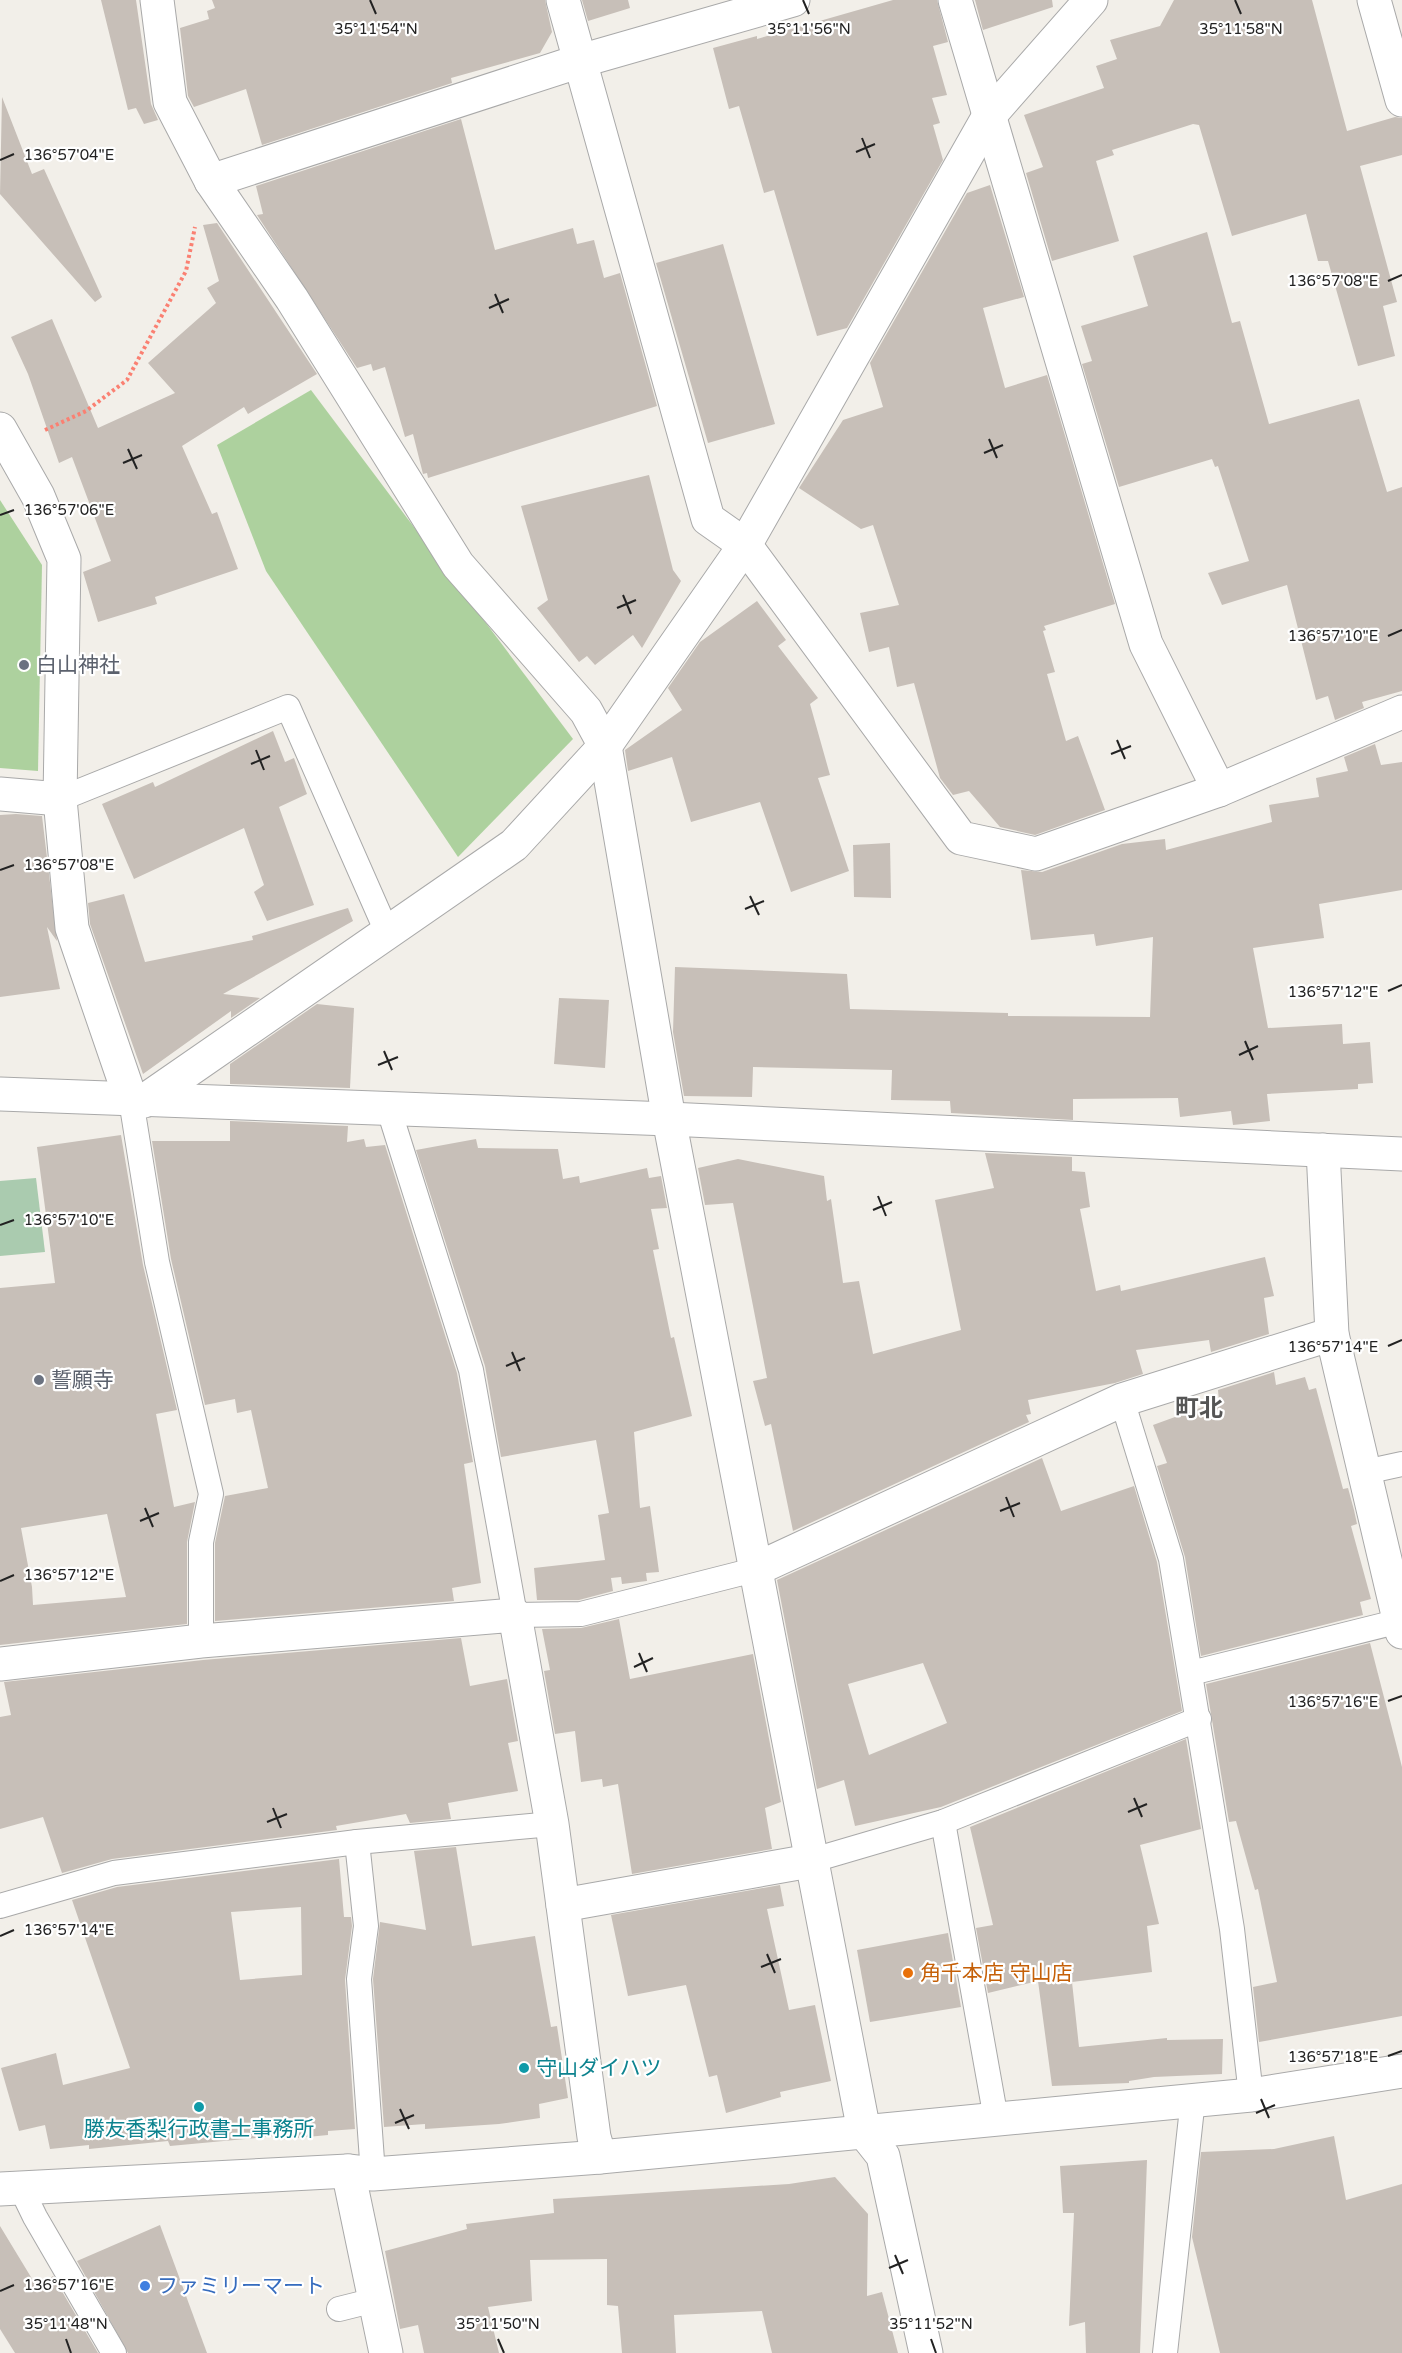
<svg xmlns="http://www.w3.org/2000/svg" width="1402" height="2353" font-family="'Varela Round','Noto Sans JP',sans-serif">
<style>
.forest{fill:#add19e}
.cemetery{fill:#aacbaf}
.building{fill:#c7bfb8;fill-rule:evenodd}
.lines{fill:none;stroke-linecap:round;stroke-linejoin:round}
.service-casing{stroke:#a9a9a9;stroke-width:26}
.minor-casing{stroke:#a9a9a9;stroke-width:35}
.tertiary-casing{stroke:#a9a9a9;stroke-width:35}
.path{stroke:#fa8072;stroke-width:4;stroke-dasharray:3 3;stroke-linecap:butt}
.service{stroke:#fff;stroke-width:24}
.minor{stroke:#fff;stroke-width:33}
.tertiary{stroke:#fff;stroke-width:33}
.ticks{fill:none;stroke:#222;stroke-width:2}
.worship-dot{fill:#6b7280;stroke:#fff;stroke-width:2}
.food-dot{fill:#e8710a;stroke:#fff;stroke-width:2}
.culture-dot{fill:#0f9aa8;stroke:#fff;stroke-width:2}
.shop-dot{fill:#3f7fe0;stroke:#fff;stroke-width:2}
.labels{text-anchor:middle;stroke-width:4.5;stroke-linejoin:round;paint-order:stroke}
.worship-label{font-size:21px;fill:#5b616d;stroke:#fff;text-anchor:start}
.food-label{font-size:21px;fill:#c56008;stroke:#fff;text-anchor:start}
.culture-label{font-size:21px;fill:#0d838f;stroke:#fff;text-anchor:start}
.shop-label{font-size:21px;fill:#366cbe;stroke:#fff;text-anchor:start}
.quarter-label{font-size:24px;font-weight:bold;fill:#555;stroke:#fff}
.ticks-label{font-size:15px;text-anchor:middle;fill:#222;stroke:#fff;stroke-width:4.5;stroke-linejoin:round;paint-order:stroke}
</style>
<rect width="100%" height="100%" fill="#f2efe9"/>
<!-- forest -->
<g class="forest">
<path d="M311,390L573,739L458,857L266,571L217,445Z"/>
<path d="M0,500L42,565L38,771L0,768Z"/>
</g>
<!-- cemetery -->
<path class="cemetery" d="M36,1178L45,1252L0,1256V1181Z"/>
<!-- building -->
<g class="building">
<path d="M101,0H136L151,104L158,120L144,124L136,108L128,110Z"/>
<path d="M212,0H545L552,32L540,53L451,78L452,83L262,145L246,89L194,107L188,96L180,28L209,19L207,11L215,8Z"/>
<path d="M582,0H628L630,8L588,21Z"/>
<path d="M893,0H937L948,42L933,46L947,95L932,98L940,123L933,125L943,160L847,328L817,336L774,190L764,193L739,106L729,109L713,48L757,36V39Z"/>
<path d="M975,0H1052L1053,7L983,30Z"/>
<path d="M1174,0H1312L1347,131L1395,117L1402,118V155L1360,166L1397,302L1383,306L1395,356L1358,366L1328,261H1318L1306,214L1232,236L1199,125L1193,124L1112,150L1114,155L1096,161L1119,241L1052,261L1026,173L1043,167L1024,115L1104,88L1096,66L1117,59L1110,40L1160,26Z"/>
<path d="M2,97L32,174L44,169L102,297L95,302L0,194Z"/>
<path d="M461,119L495,250L573,228L577,244L594,240L604,278L620,273L657,406L428,478L427,473L423,474L413,434L405,437L385,367L373,371L371,364L357,368L257,215L263,214L256,186Z"/>
<path d="M990,185L1024,297L983,308L1005,388L1047,375L1115,604L1044,626L1046,630L1043,631L1055,672L1047,674L1066,741L1078,736L1105,810L1035,835L1000,827L969,791L953,795L940,778L914,683L897,687L889,647L869,652L860,613L899,605L873,525L861,529L799,488L843,420L883,407L870,363L967,193Z"/>
<path d="M217,223L317,374L248,414L244,407L182,446L212,514L217,512L238,569L155,597L157,604L98,622L83,572L111,561L72,457L59,463L28,374L11,337L52,319L98,428L175,393L148,363L216,303L207,288L219,281L203,225Z"/>
<path d="M1207,232L1232,323L1240,321L1269,424L1359,399L1387,492L1402,487V691L1362,702L1364,708L1335,720L1328,696L1316,700L1287,585L1222,605L1208,573L1249,561L1218,466L1215,467L1212,459L1119,487L1082,364L1092,361L1081,326L1148,306L1133,256Z"/>
<path d="M723,244L775,424L708,443L656,263Z"/>
<path d="M649,475L673,570L681,581L642,648L633,635L595,665L587,656L579,662L537,608L548,600L521,506Z"/>
<path d="M757,601L786,640L778,646L818,698L810,704L830,775L818,778L849,871L791,892L760,802L691,822L672,757L628,771L625,750L682,710L668,688L700,642Z"/>
<path d="M273,731L285,762L294,758L307,794L279,807L314,905L267,921L254,892L264,885L244,828L134,879L102,804L153,782L155,787Z"/>
<path d="M1375,744L1381,765L1402,762V890L1319,904L1324,938L1253,948L1268,1028L1342,1024L1343,1044L1370,1042L1373,1083L1358,1084V1089L1267,1094L1270,1121L1233,1125L1231,1111L1180,1117L1178,1098L1073,1099V1120L951,1113L950,1101L891,1100L892,1070L753,1067L752,1097L684,1096L673,1032L675,967L847,974L850,1009L1008,1013V1016L1150,1017L1153,937L1096,946L1094,934L1031,940L1021,870L1042,872L1122,844L1165,839L1166,850L1272,822L1269,805L1319,797L1316,778L1348,771L1344,757Z"/>
<path d="M16,814L42,816L57,941L47,927L60,989L0,997V815Z"/>
<path d="M890,843L891,898L854,897L853,845Z"/>
<path d="M124,894L145,962L253,940L252,936L348,908L353,921L223,994L260,998L231,1018V1011L143,1074L90,924L88,903Z"/>
<path d="M559,998L609,1000L605,1068L554,1064Z"/>
<path d="M317,1004L354,1008L350,1088L230,1084V1064Z"/>
<path d="M230,1121L348,1126L347,1142L364,1139L366,1147L385,1145L457,1373L473,1462L464,1464L481,1583L452,1588L454,1601L215,1621V1543L225,1496L268,1488L251,1410L237,1413L235,1399L205,1405L171,1259L152,1141H230Z"/>
<path d="M121,1135L143,1265L177,1410L156,1414L174,1507L195,1502L187,1542V1624L0,1645V1288L55,1283L37,1147ZM107,1514L126,1597L33,1605L32,1587L21,1528Z"/>
<path d="M476,1139L478,1148L558,1149L563,1179L579,1176L580,1183L647,1168L649,1178L661,1176L667,1208L651,1209L659,1249L653,1250L671,1338L674,1337L692,1416L634,1432L640,1508L650,1506L659,1572L646,1573L647,1581L622,1584L621,1577L611,1578L613,1591L579,1600H537L534,1568L605,1560L598,1515L609,1513L596,1440L501,1457L485,1366L416,1150Z"/>
<path d="M985,1153L1072,1157V1171L1085,1172L1090,1207L1080,1209L1096,1291L1120,1285L1121,1291L1265,1257L1274,1296L1264,1298L1269,1334L1211,1352L1209,1340L1136,1350L1143,1374L1115,1383L1028,1400L1031,1414L1026,1415L1029,1422L793,1531L771,1424L765,1426L753,1381L767,1378L733,1203L705,1205L698,1168L738,1159L824,1176L827,1201L831,1199L843,1283L859,1281L873,1354L961,1330L935,1200L994,1188Z"/>
<path d="M1274,1372L1276,1385L1305,1377L1309,1390L1316,1388L1343,1489L1348,1488L1354,1510L1357,1524L1351,1526L1371,1599L1360,1602L1363,1615L1201,1656L1185,1557L1157,1466L1167,1463L1153,1425L1219,1401L1218,1390Z"/>
<path d="M1042,1458L1061,1511L1134,1486L1157,1562L1182,1711L941,1807L855,1826L844,1780L817,1789L777,1580ZM923,1663L947,1723L869,1755L848,1684Z"/>
<path d="M619,1619L630,1679L753,1654L781,1802L765,1808L772,1849L632,1874L618,1784L603,1787L602,1779L581,1782L575,1731L555,1734L544,1671L550,1670L542,1629L581,1628Z"/>
<path d="M461,1638L470,1686L507,1679L518,1741L508,1743L518,1791L448,1803L451,1819L410,1823L406,1814L336,1826L337,1830L112,1859L62,1873L43,1817L0,1829V1717L11,1715L4,1682L203,1660Z"/>
<path d="M1370,1643L1402,1767V2016L1259,2042L1253,1987L1277,1982L1258,1889L1255,1890L1236,1821L1229,1822L1206,1684Z"/>
<path d="M1186,1739L1201,1829L1140,1845L1159,1924L1147,1926L1152,1972L1072,1982L1079,2047L1167,2038V2040L1223,2039L1222,2074L1154,2077L1129,2081V2083L1052,2086L1038,1981L988,1993L976,1928L993,1925L970,1827Z"/>
<path d="M456,1847L472,1946L535,1936L551,2027L557,2026L568,2098L539,2104L540,2118L499,2124L425,2129V2124L384,2127L373,1979L380,1922L426,1930L414,1851Z"/>
<path d="M339,1859L344,1917H351L352,1926L345,1980L355,2129L328,2131V2135L276,2140V2136L170,2146L168,2141L89,2149V2145L50,2149L45,2125L19,2131L1,2068L56,2053L63,2085L130,2068L72,1900L117,1887ZM301,1907L302,1975L240,1980L231,1912Z"/>
<path d="M780,1885L784,1906L767,1909L789,2010L815,2005L831,2081L780,2092L781,2097L726,2113L717,2075L709,2077L686,1985L628,1996L611,1915Z"/>
<path d="M948,1933L961,2007L870,2022L857,1950Z"/>
<path d="M1334,2136L1346,2200L1402,2184V2353H1220L1192,2237L1201,2152L1274,2149Z"/>
<path d="M1147,2160L1140,2353H1086L1085,2322L1069,2326L1074,2213H1063L1060,2166Z"/>
<path d="M835,2177L868,2214L867,2296L882,2292L898,2353H772L762,2311L674,2315L676,2353H622L618,2306L607,2305V2259L530,2260L532,2301L488,2307L499,2353H424L418,2325L400,2329L385,2251L467,2229L466,2224L554,2213L553,2199L789,2184Z"/>
<path d="M160,2225L207,2353H128L77,2261Z"/>
<path d="M0,2226L37,2287L53,2276L98,2353H15L0,2329Z"/>
</g>
<g class="lines">
<defs>
<g id="service">
<path d="M60,799L288,707L387,932"/>
<path d="M131,1100L157,1262L211,1494L201,1542V1641"/>
<path d="M389,1110L471,1370L515,1615L581,1614L754,1570"/>
<path d="M1122,1400L1171,1559L1232,1929L1251,2095"/>
<path d="M1365,1472L1402,1464"/>
<path d="M1191,1673L1400,1621"/>
<path d="M943,1822L996,2119"/>
<path d="M357,1842L366,1926L359,1979L373,2174"/>
<path d="M810,1861L943,1822L1199,1719"/>
<path d="M0,1906L114,1873L357,1842L552,1824"/>
<path d="M20,2186L35,2217L114,2353"/>
<path d="M339,2309L375,2300"/>
<path d="M1165,2353L1193,2099"/>
</g>
<g id="minor">
<path d="M157,0L170,102L211,181L292,299L458,565L586,711L605,746L669,1119L862,2121L864,2132L883,2156L926,2353"/>
<path d="M563,0L708,519L745,545L961,838L1036,854L1219,790L1402,712"/>
<path d="M955,0L1146,644L1219,790"/>
<path d="M1374,0L1402,100"/>
<path d="M211,181L580,61L793,0"/>
<path d="M0,429L38,496L64,559L60,799L72,928L131,1100"/>
<path d="M0,794L60,799"/>
<path d="M0,1094L669,1119L1402,1154"/>
<path d="M144,1101L514,845L605,746L745,545L989,116L1091,0"/>
<path d="M1323,1150L1332,1334L1402,1632"/>
<path d="M754,1570L1122,1400L1332,1334"/>
<path d="M0,1664L201,1641L515,1615L552,1824L594,2137L600,2157"/>
<path d="M563,1905L810,1861"/>
<path d="M348,2171L386,2353"/>
</g>
<path id="tertiary" d="M0,2189L348,2171L373,2174L600,2157L1251,2095L1402,2071"/>
</defs>
<!-- service casing -->
<use href="#service" class="service-casing"/>
<!-- minor casing -->
<use href="#minor" class="minor-casing"/>
<!-- tertiary casing -->
<use href="#tertiary" class="tertiary-casing"/>
<!-- path -->
<path class="path" d="M45,430L86,411L127,380L186,271L195,227"/>
<!-- service -->
<use href="#service" class="service"/>
<!-- minor -->
<use href="#minor" class="minor"/>
<!-- tertiary -->
<use href="#tertiary" class="tertiary"/>
</g>
<!-- ticks -->
<path class="ticks" d="M370,0L376,14M803,0L809,14M1235,0L1241,14M862,138L870,158M856,152L875,144M0,160L14,154M1388,281L1402,275M495,294L503,313M489,308L509,299M989,439L997,458M128,449L137,469M984,453L1003,445M123,463L142,455M0,515L14,510M623,595L631,614M617,608L636,600M1388,636L1402,630M1117,740L1125,759M256,750L264,770M1111,754L1131,746M251,764L270,756M0,870L14,865M750,896L759,915M745,909L764,901M1388,991L1402,985M1245,1041L1253,1060M384,1051L392,1070M1239,1055L1258,1046M378,1065L398,1057M878,1196L886,1216M873,1210L892,1202M0,1225L14,1220M1388,1346L1402,1340M512,1352L520,1371M506,1366L525,1358M1006,1497L1014,1517M145,1508L153,1527M1000,1511L1020,1503M140,1521L159,1513M0,1581L14,1575M639,1653L647,1672M634,1667L653,1658M1388,1701L1402,1696M1134,1798L1142,1817M273,1808L281,1828M1128,1812L1147,1804M267,1822L287,1814M0,1936L14,1930M767,1954L775,1973M761,1967L781,1959M1388,2056L1402,2051M1261,2099L1269,2118M400,2109L409,2129M1256,2113L1275,2105M395,2123L414,2115M895,2255L903,2274M889,2268L908,2260M0,2291L14,2285M66,2339L71,2353M498,2339L504,2353M931,2339L936,2353"/>
<!-- markers -->
<g class="worship-dot">
<circle cx="24" cy="665" r="6"/>
<circle cx="39" cy="1380" r="6"/>
</g>
<circle class="food-dot" cx="908" cy="1973" r="6"/>
<g class="culture-dot">
<circle cx="524" cy="2068" r="6"/>
<circle cx="199" cy="2107" r="6"/>
</g>
<circle class="shop-dot" cx="145" cy="2286" r="6"/>
<g class="labels">
<!-- worship labels -->
<g class="worship-label">
<text x="36" y="672">白山神社</text>
<text x="51" y="1387">誓願寺</text>
</g>
<!-- food labels -->
<g class="food-label">
<text x="920" y="1980">角千本店 守山店</text>
</g>
<!-- culture labels -->
<g class="culture-label">
<text x="536" y="2075">守山ダイハツ</text>
<text x="199" y="2136" text-anchor="middle">勝友香梨行政書士事務所</text>
</g>
<!-- shop labels -->
<g class="shop-label">
<text x="157" y="2293">ファミリーマート</text>
</g>
<!-- quarter labels -->
<g class="quarter-label">
<text x="1199" y="1416">町北</text>
</g>
</g>
<g class="ticks-label">
<text x="376" y="34">35°11'54"N</text>
<text x="809" y="34">35°11'56"N</text>
<text x="1241" y="34">35°11'58"N</text>
<text x="69" y="160">136°57'04"E</text>
<text x="1333" y="286">136°57'08"E</text>
<text x="69" y="515">136°57'06"E</text>
<text x="1333" y="641">136°57'10"E</text>
<text x="69" y="870">136°57'08"E</text>
<text x="1333" y="997">136°57'12"E</text>
<text x="69" y="1225">136°57'10"E</text>
<text x="1333" y="1352">136°57'14"E</text>
<text x="69" y="1580">136°57'12"E</text>
<text x="1333" y="1707">136°57'16"E</text>
<text x="69" y="1935">136°57'14"E</text>
<text x="1333" y="2062">136°57'18"E</text>
<text x="69" y="2290">136°57'16"E</text>
<text x="66" y="2329">35°11'48"N</text>
<text x="498" y="2329">35°11'50"N</text>
<text x="931" y="2329">35°11'52"N</text>
</g>
</svg>
